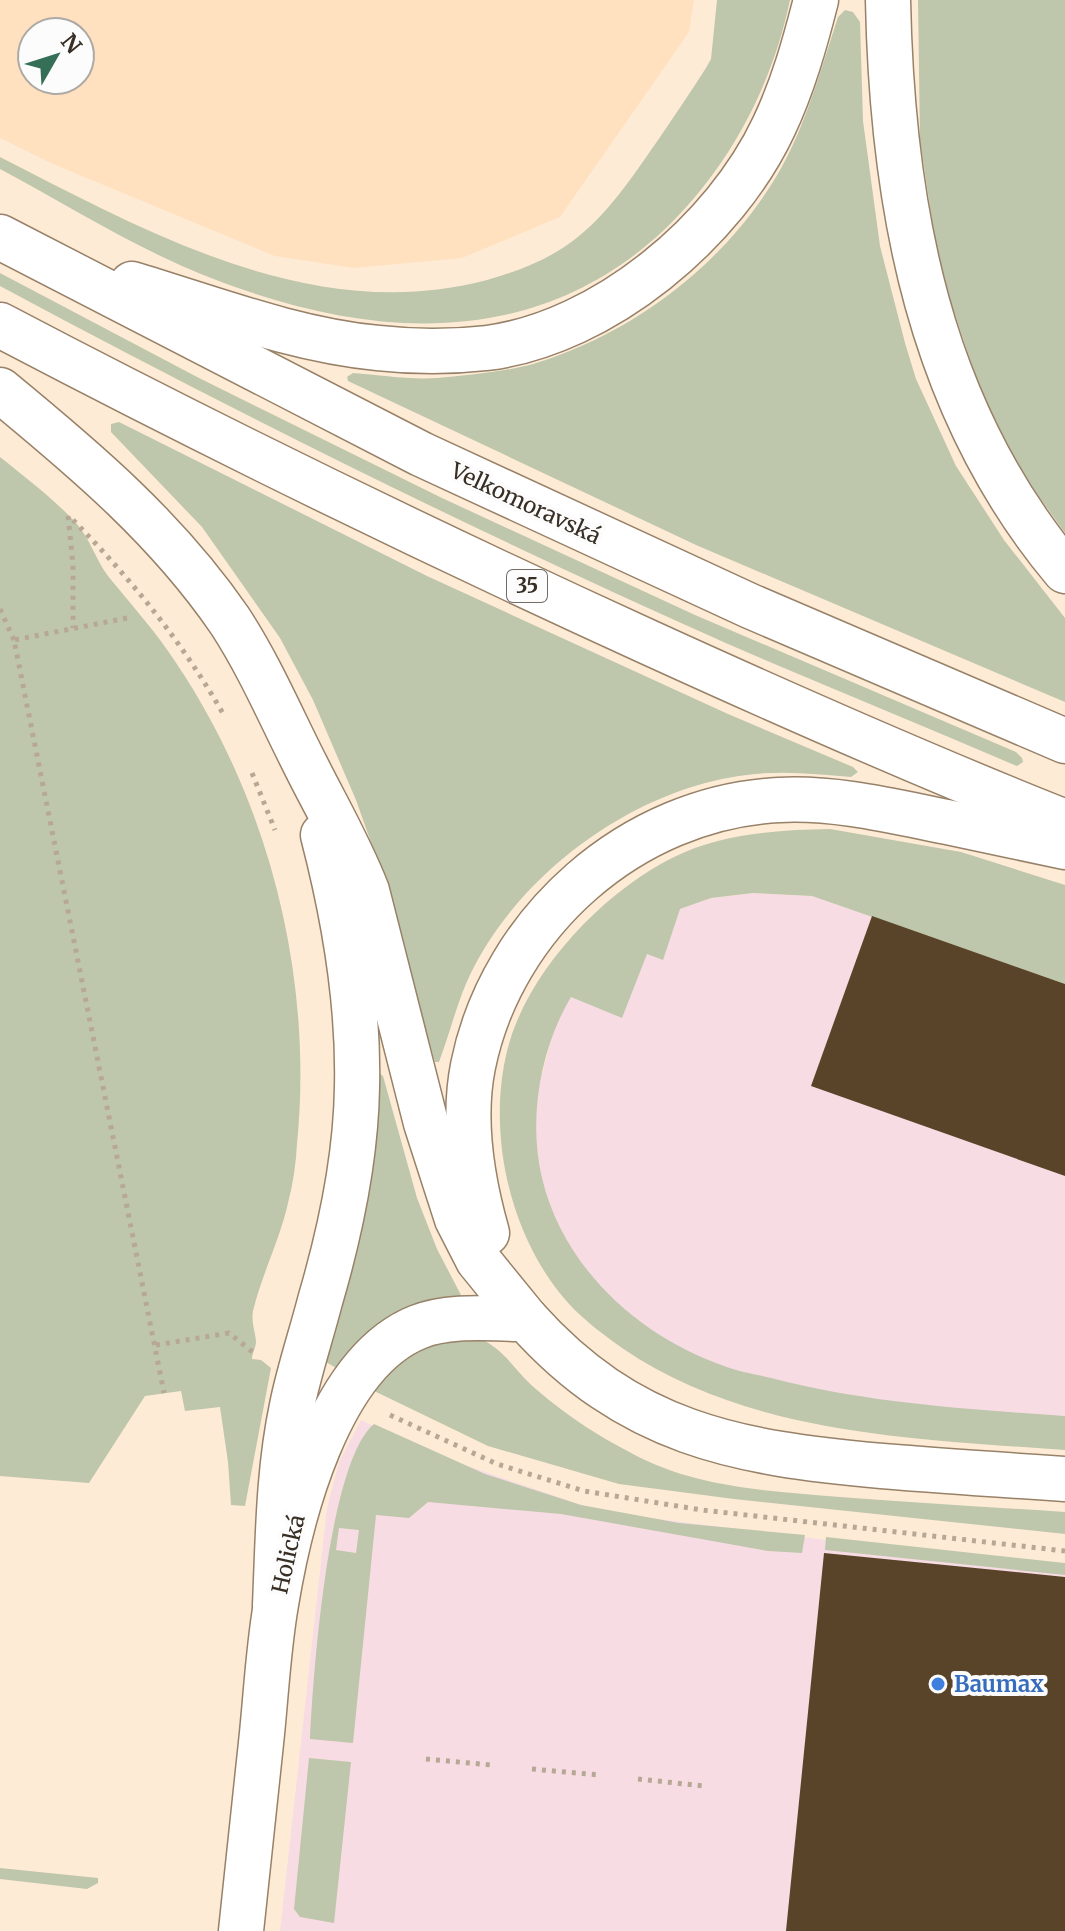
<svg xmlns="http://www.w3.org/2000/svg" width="1065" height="1931" font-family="Merriweather,serif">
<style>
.commercial{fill:#f7dde3}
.built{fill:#ffe1bf;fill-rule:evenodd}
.green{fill:#bec6ac;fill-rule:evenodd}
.building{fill:#59442a}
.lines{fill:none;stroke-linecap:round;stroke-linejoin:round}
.minor-casing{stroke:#978168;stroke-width:47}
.major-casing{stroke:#978168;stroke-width:47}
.path{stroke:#b7a896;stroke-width:5;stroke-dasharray:4 6;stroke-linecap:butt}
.minor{stroke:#fff;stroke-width:44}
.major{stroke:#fff;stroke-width:44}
.shop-dot{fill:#3f7fe0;stroke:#fcfcfc;stroke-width:3}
.labels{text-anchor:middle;stroke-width:8;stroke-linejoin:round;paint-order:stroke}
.shield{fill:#fcfcfc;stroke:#726c65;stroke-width:2}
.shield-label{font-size:20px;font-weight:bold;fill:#372e24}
.street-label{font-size:22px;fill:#372e24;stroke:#fcfcfc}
.shop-label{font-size:22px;font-weight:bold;fill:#366cbe;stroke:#fcfcfc;text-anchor:start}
</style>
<rect width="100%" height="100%" fill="#feebd5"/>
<!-- commercial -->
<g class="commercial">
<path d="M753,893L812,896L1065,984V1420L853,1401L716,1368L634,1323L567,1250L545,1205L535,1159L532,1112L558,1014L586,975L680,909L711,898Z"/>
<path d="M361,1420L430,1453L602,1512L834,1541L1065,1565V1931H280L327,1508L339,1462Z"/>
</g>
<!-- built -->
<path class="built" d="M0,0H694L689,32L560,217L462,258L354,268L275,256L53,164L0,138ZM32,32H80V80H32Z"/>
<!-- green -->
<g class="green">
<path d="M717,0H790C772,87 728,169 664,230C524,361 344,336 182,266C119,238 60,201 0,169V157C149,233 314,326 487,280C519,271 553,258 579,236C611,210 632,177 656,143C673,118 690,93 706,68L711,59Z"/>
<path d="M918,0H1065V533L1024,476L982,395L939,267L920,140Z"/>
<path d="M845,10L853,12L860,22L863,121L880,246L905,343L916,379L956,466L1004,540L1065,618V702L696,545L348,381L347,377L353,373C380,375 410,380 437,378C464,376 508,371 533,364C629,335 717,270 771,185C803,136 820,72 838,17Z"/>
<path d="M0,273L199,378L442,498L695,615L1016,752L1022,758L1023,762L1017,766L1012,764C918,723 822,685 728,644C481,534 238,414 0,286Z"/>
<path d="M119,422L427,576L728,714L853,767L858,772L851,777C816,774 782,770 747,775C635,788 519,873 470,975C457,1002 450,1033 439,1062H435L373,848L356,800L313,700L280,638L202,527L111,432V424Z"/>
<path d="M0,457C26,478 54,499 77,524C90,539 96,560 108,576C128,601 150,625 168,651C267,792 314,973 297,1144C296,1163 293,1184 288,1203C280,1239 263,1272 254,1307C250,1320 255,1329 256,1342C256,1347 252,1353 252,1359L261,1360L271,1368L245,1506L231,1505L228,1462L220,1407L185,1411L181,1391L145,1396L89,1483L0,1476Z"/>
<path d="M830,829L961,852L1065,885V984L812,896L753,893L711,898L680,909L663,960L647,954L622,1018L571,997C540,1049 528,1119 542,1178C563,1267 638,1336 724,1366C739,1372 755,1374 771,1378C867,1403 966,1409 1065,1416V1450C916,1439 749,1435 622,1348C605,1336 584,1320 570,1305C507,1237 483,1121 512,1034C537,962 607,890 674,857C722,833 779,830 830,829Z"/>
<path d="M379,1073L383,1076L417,1198L437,1249L462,1297C393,1311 385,1315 341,1371L316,1356L352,1270L362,1225Z"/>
<path d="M473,1336C504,1346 513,1370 537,1390C566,1415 598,1436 633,1454C696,1488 770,1491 840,1497C915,1503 990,1507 1065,1512V1534L734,1499L619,1484L488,1446L370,1389L407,1351Z"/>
<path d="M374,1424L485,1474L581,1505L679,1523L805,1535L802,1553L768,1551L561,1514L428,1502L409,1518L376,1515L353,1743L310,1739C313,1676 328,1462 374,1424ZM339,1528L359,1530L356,1553L336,1550Z"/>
<path d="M826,1537L1065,1563V1575L825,1550Z"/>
<path d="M309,1758L351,1762L334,1923L300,1917L294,1909Z"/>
<path d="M0,1868L98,1878V1883L87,1889L0,1879Z"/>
</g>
<!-- building -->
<g class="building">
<path d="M872,916L1065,984V1176L811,1086Z"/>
<path d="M824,1553L1065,1577V1931H786Z"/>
</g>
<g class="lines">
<defs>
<path id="minor" d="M241,1931C248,1868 254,1806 261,1743C266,1697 268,1650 276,1604C290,1519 328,1363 418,1327C450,1314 492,1319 526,1319C629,1434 736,1453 882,1466C943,1471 1004,1475 1065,1479"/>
<g id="major">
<path d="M888,0C892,206 929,409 1065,571"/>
<path d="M0,237L421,454L750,606L1065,741"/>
<path d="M132,284C212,308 294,340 378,348C414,352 451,352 487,348C604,333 725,231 774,126C793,86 805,43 816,0"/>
<path d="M0,325C213,437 429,542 648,642C786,705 924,766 1065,822"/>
<path d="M0,390C85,460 167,529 230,621C260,667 281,717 306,766C327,808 350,847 367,891L426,1123L457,1219L478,1260L526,1319"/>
<path d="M487,1233C472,1180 462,1121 473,1066C502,922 632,807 779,800C835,797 892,811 947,822C986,830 1026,839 1065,847"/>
<path d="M275,1605C278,1538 278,1472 292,1406C299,1371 311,1336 320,1301C340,1233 356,1158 357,1087C359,1003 344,916 323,835"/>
</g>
</defs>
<!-- minor casing -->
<use href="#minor" class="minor-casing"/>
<!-- major casing -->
<use href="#major" class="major-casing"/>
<!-- path -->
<g class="path">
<path d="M68,516L73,564V628"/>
<path d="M73,520C132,580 183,643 225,717"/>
<path d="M0,609L14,640"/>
<path d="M127,618L14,640L164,1393"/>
<path d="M252,773L275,830"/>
<path d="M156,1345L229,1333L255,1354"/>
<path d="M390,1415L497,1464L584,1491L702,1510L1065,1551"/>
<path d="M426,1759L491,1765"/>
<path d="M532,1769L599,1775"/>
<path d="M638,1779L704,1786"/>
</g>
<!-- minor -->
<use href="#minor" class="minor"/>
<!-- major -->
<use href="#major" class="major"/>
</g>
<!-- markers -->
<circle class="shop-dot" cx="938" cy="1684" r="8"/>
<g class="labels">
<!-- shield labels -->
<rect class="shield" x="507" y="570" width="40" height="32" rx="6"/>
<g class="shield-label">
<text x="527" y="593">35</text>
</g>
<!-- street labels -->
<g class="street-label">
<text transform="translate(526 503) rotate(25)" y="8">Velkomoravská</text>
<text transform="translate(288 1554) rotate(-77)" y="8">Holická</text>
</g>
<!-- shop labels -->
<g class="shop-label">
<text x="954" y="1692">Baumax</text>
</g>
</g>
<!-- north arrow -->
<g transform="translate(56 56) rotate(51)"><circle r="38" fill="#fcfcfc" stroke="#adaaa6" stroke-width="2"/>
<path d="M0-6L14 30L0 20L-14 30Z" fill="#366f57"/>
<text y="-12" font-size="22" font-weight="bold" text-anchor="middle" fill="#372e24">N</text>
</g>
</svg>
